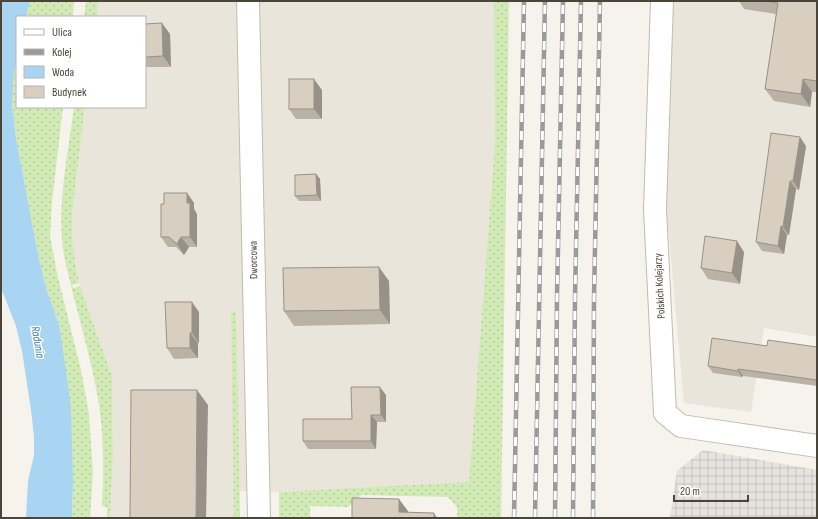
<svg xmlns="http://www.w3.org/2000/svg" width="818" height="519" font-family="'Sofia Sans Condensed',sans-serif">
<style>
.residential{fill:#eae5da}
.industrial{fill:url(#industrial-grid)}
.grass{fill:url(#grass-dots)}
.water{fill:#a9d4f2}
.lines{fill:none;stroke-linecap:round;stroke-linejoin:round}
.minor-casing{stroke:#c2bbae;stroke-width:24}
.tertiary-casing{stroke:#c2bbae;stroke-width:24}
.minor{stroke:#fff;stroke-width:22}
.tertiary{stroke:#fff;stroke-width:22}
.rail-casing{stroke:#9a9a9a;stroke-width:4.5}
.rail{stroke:#fff;stroke-width:3;stroke-dasharray:9;stroke-linecap:butt}
.wall{fill:#bab2a6}
.shaded-wall{fill:#979187}
.building{fill:#d8cfc1;stroke:#979187}
.labels{text-anchor:middle;stroke-width:3;stroke-linejoin:round;paint-order:stroke}
.street-label{font-size:11px;fill:#4b4439;stroke:#fff}
.water-label{font-size:12px;font-style:italic;fill:#2e7ab2;stroke:#fff}
</style>
<defs>
<pattern id="industrial-grid" width="8" height="8" patternUnits="userSpaceOnUse"><rect width="8" height="8" fill="#e6e2dd"/><path d="M0 4h8M4 0v8" fill="none" stroke="#c7c3be"/></pattern>
<pattern id="grass-dots" width="8" height="8" patternUnits="userSpaceOnUse"><rect width="8" height="8" fill="#d2eab5"/><path d="M2 2h.1M6 6h.1" fill="none" stroke="#b6ca9c" stroke-width="1.8" stroke-linecap="round"/></pattern>
</defs>
<rect width="100%" height="100%" fill="#f6f3ec"/>
<!-- residential -->
<g class="residential">
<path d="M98,1H494L495,142L469,483L285,492L234,491V518H110L113,458L112,376L79,283L75,261L72,236V213L85,107H145V17H97Z"/>
<path d="M672,1H817V337L764,328L751,412L684,403L666,204Z"/>
</g>
<!-- industrial -->
<path class="industrial" d="M703,450L817,470V518H670L677,471Z"/>
<!-- grass -->
<g class="grass">
<path d="M30,1H74L73,17H26Z"/>
<path d="M86,1H98L97,17H84Z"/>
<path d="M494,1H509L501,518H457V507L448,497L362,495L348,507L310,506V518H279V492L469,482L495,142Z"/>
<path d="M17,58V107H63L52,202L50,236L57,273L81,370L89,414L93,473L90,518H72L73,480L59,325L46,288L37,250L16,138L12,106L14,73Z"/>
<path d="M74,107H85L72,214V236L75,261L79,283L72,285L73,288L80,286L112,376L113,458L110,518H107V507L102,506C104,467 104,427 96,388C90,357 81,325 73,294C70,279 65,264 63,249C57,202 68,154 74,107Z"/>
<path d="M231,312H236L240,518H234Z"/>
</g>
<!-- water -->
<path class="water" d="M1,1H30L26,17H17V58L14,73L12,106L16,138L37,250L46,288L59,325L67,377L71,411L73,480L72,518H26L28,481L34,455V436L31,410L22,351L16,326L1,288Z"/>
<g class="lines">
<defs>
<path id="minor" d="M662,1L655,209L665,413L681,426L817,446"/>
<path id="tertiary" d="M248,1L259,518"/>
</defs>
<!-- minor casing -->
<use href="#minor" class="minor-casing"/>
<!-- tertiary casing -->
<use href="#tertiary" class="tertiary-casing"/>
<!-- minor -->
<use href="#minor" class="minor"/>
<!-- tertiary -->
<use href="#tertiary" class="tertiary"/>
<defs>
<g id="rail">
<path d="M514,518L524,1"/>
<path d="M535,518L545,1"/>
<path d="M555,518L557,297L563,1"/>
<path d="M573,518L575,298L581,1"/>
<path d="M593,518L594,298L600,1"/>
</g>
</defs>
<!-- rail casing -->
<use href="#rail" class="rail-casing"/>
<!-- rail -->
<use href="#rail" class="rail"/>
</g>
<!-- wall -->
<g class="wall">
<path d="M739,1H817V92H812L810,107L774,101L765,89L776,14L744,9Z"/>
<path d="M145,24L170,34L171,67H145Z"/>
<path d="M322,90V119H296L289,109Z"/>
<path d="M806,146L799,190L796,189L789,235H787L784,254L762,251L756,242Z"/>
<path d="M316,174L320,179L321,201H299L295,196Z"/>
<path d="M187,193L194,203V209L197,214V247H189L184,255L176,247H168L161,237L164,204Z"/>
<path d="M744,252L740,284L708,279L701,268Z"/>
<path d="M389,281L390,324L294,326L284,311Z"/>
<path d="M199,312V343H198V358L174,359L167,348Z"/>
<path d="M767,346L817,347V386L743,376L742,377L713,373L708,366Z"/>
<path d="M386,395V422H377L376,449H308L303,441L352,419Z"/>
</g>
<!-- shaded-wall -->
<g class="shaded-wall">
<path d="M162,23L170,34L171,67L163,56Z"/>
<path d="M314,79L322,90V119L314,109Z"/>
<path d="M803,79L812,92L810,107L801,94Z"/>
<path d="M800,137L806,146L799,190L793,181Z"/>
<path d="M316,174L320,179L321,201L317,195Z"/>
<path d="M790,181L796,189L789,235L783,227Z"/>
<path d="M187,193L194,203V209L197,214V247L190,237L187,203Z"/>
<path d="M781,226L787,235L784,254L778,246Z"/>
<path d="M181,237L189,247L184,255L177,244Z"/>
<path d="M737,241L744,252L740,284L732,273Z"/>
<path d="M379,267L389,281L390,324L380,310Z"/>
<path d="M192,302L199,312V343L192,333Z"/>
<path d="M190,333L198,343V358L190,348Z"/>
<path d="M738,369L743,376L742,377L738,371Z"/>
<path d="M380,387L386,395V422L381,415Z"/>
<path d="M197,390L208,405L206,518H196Z"/>
<path d="M371,415L377,422L376,449L371,441Z"/>
<path d="M399,499L408,511L407,518L399,512Z"/>
<path d="M434,513L437,518H434Z"/>
</g>
<!-- building -->
<g class="building">
<path d="M766,1H817V81L803,79L801,94L765,89L778,3Z"/>
<path d="M162,23L163,56L145,57V24Z"/>
<rect x="289" y="79" width="25" height="30"/>
<path d="M771,133L800,137L793,181H790L783,227L781,226L778,246L756,242Z"/>
<path d="M316,174L317,195L295,196V175Z"/>
<path d="M164,193H187V203H190V237H181L177,244L169,237H161V204H164Z"/>
<path d="M705,236L737,241L732,273L701,268Z"/>
<path d="M379,267L380,310L284,311L283,268Z"/>
<path d="M165,302H192V333H190V348H167Z"/>
<path d="M712,338L767,346L768,340L817,347V380L738,369V371L708,366Z"/>
<path d="M351,387H380L381,415H371V441H303V419H352Z"/>
<path d="M131,390H197L196,518H130Z"/>
<path d="M352,498L399,499V512L434,513V518H352Z"/>
</g>
<g class="labels">
<!-- street labels -->
<g class="street-label">
<text transform="translate(253 260) rotate(-91)" y="4">Dworcowa</text>
<text transform="translate(659 286) rotate(-93)" y="4">Polskich Kolejarzy</text>
</g>
<!-- water labels -->
<g class="water-label">
<text transform="translate(38 342) rotate(80)" y="4">Radunia</text>
</g>
</g>
<!-- border -->
<rect width="818" height="519" fill="none" stroke="#4b4439" stroke-width="4"/>
<!-- legend -->
<rect x="16" y="16" width="130" height="92" fill="#ffffff" stroke="#b7b4b0"/>
<rect x="24" y="29" width="20" height="6" fill="#ffffff" stroke="#b7b4b0"/>
<text x="52" y="36" font-size="12" fill="#4b4439">Ulica</text>
<rect x="24" y="49" width="20" height="6" fill="#9a9a9a" stroke="#b7b4b0"/>
<text x="52" y="56" font-size="12" fill="#4b4439">Kolej</text>
<rect x="24" y="66" width="20" height="12" fill="#a9d4f2" stroke="#b7b4b0"/>
<text x="52" y="76" font-size="12" fill="#4b4439">Woda</text>
<rect x="24" y="86" width="20" height="12" fill="#d8cfc1" stroke="#b7b4b0"/>
<text x="52" y="96" font-size="12" fill="#4b4439">Budynek</text>
<!-- scale -->
<path d="M674 495v6h74v-6" fill="none" stroke="#4b4439" stroke-width="2"/>
<text x="680" y="495" font-size="12" fill="#4b4439" stroke="#ffffff" stroke-width="3" paint-order="stroke">20 m</text>
</svg>
